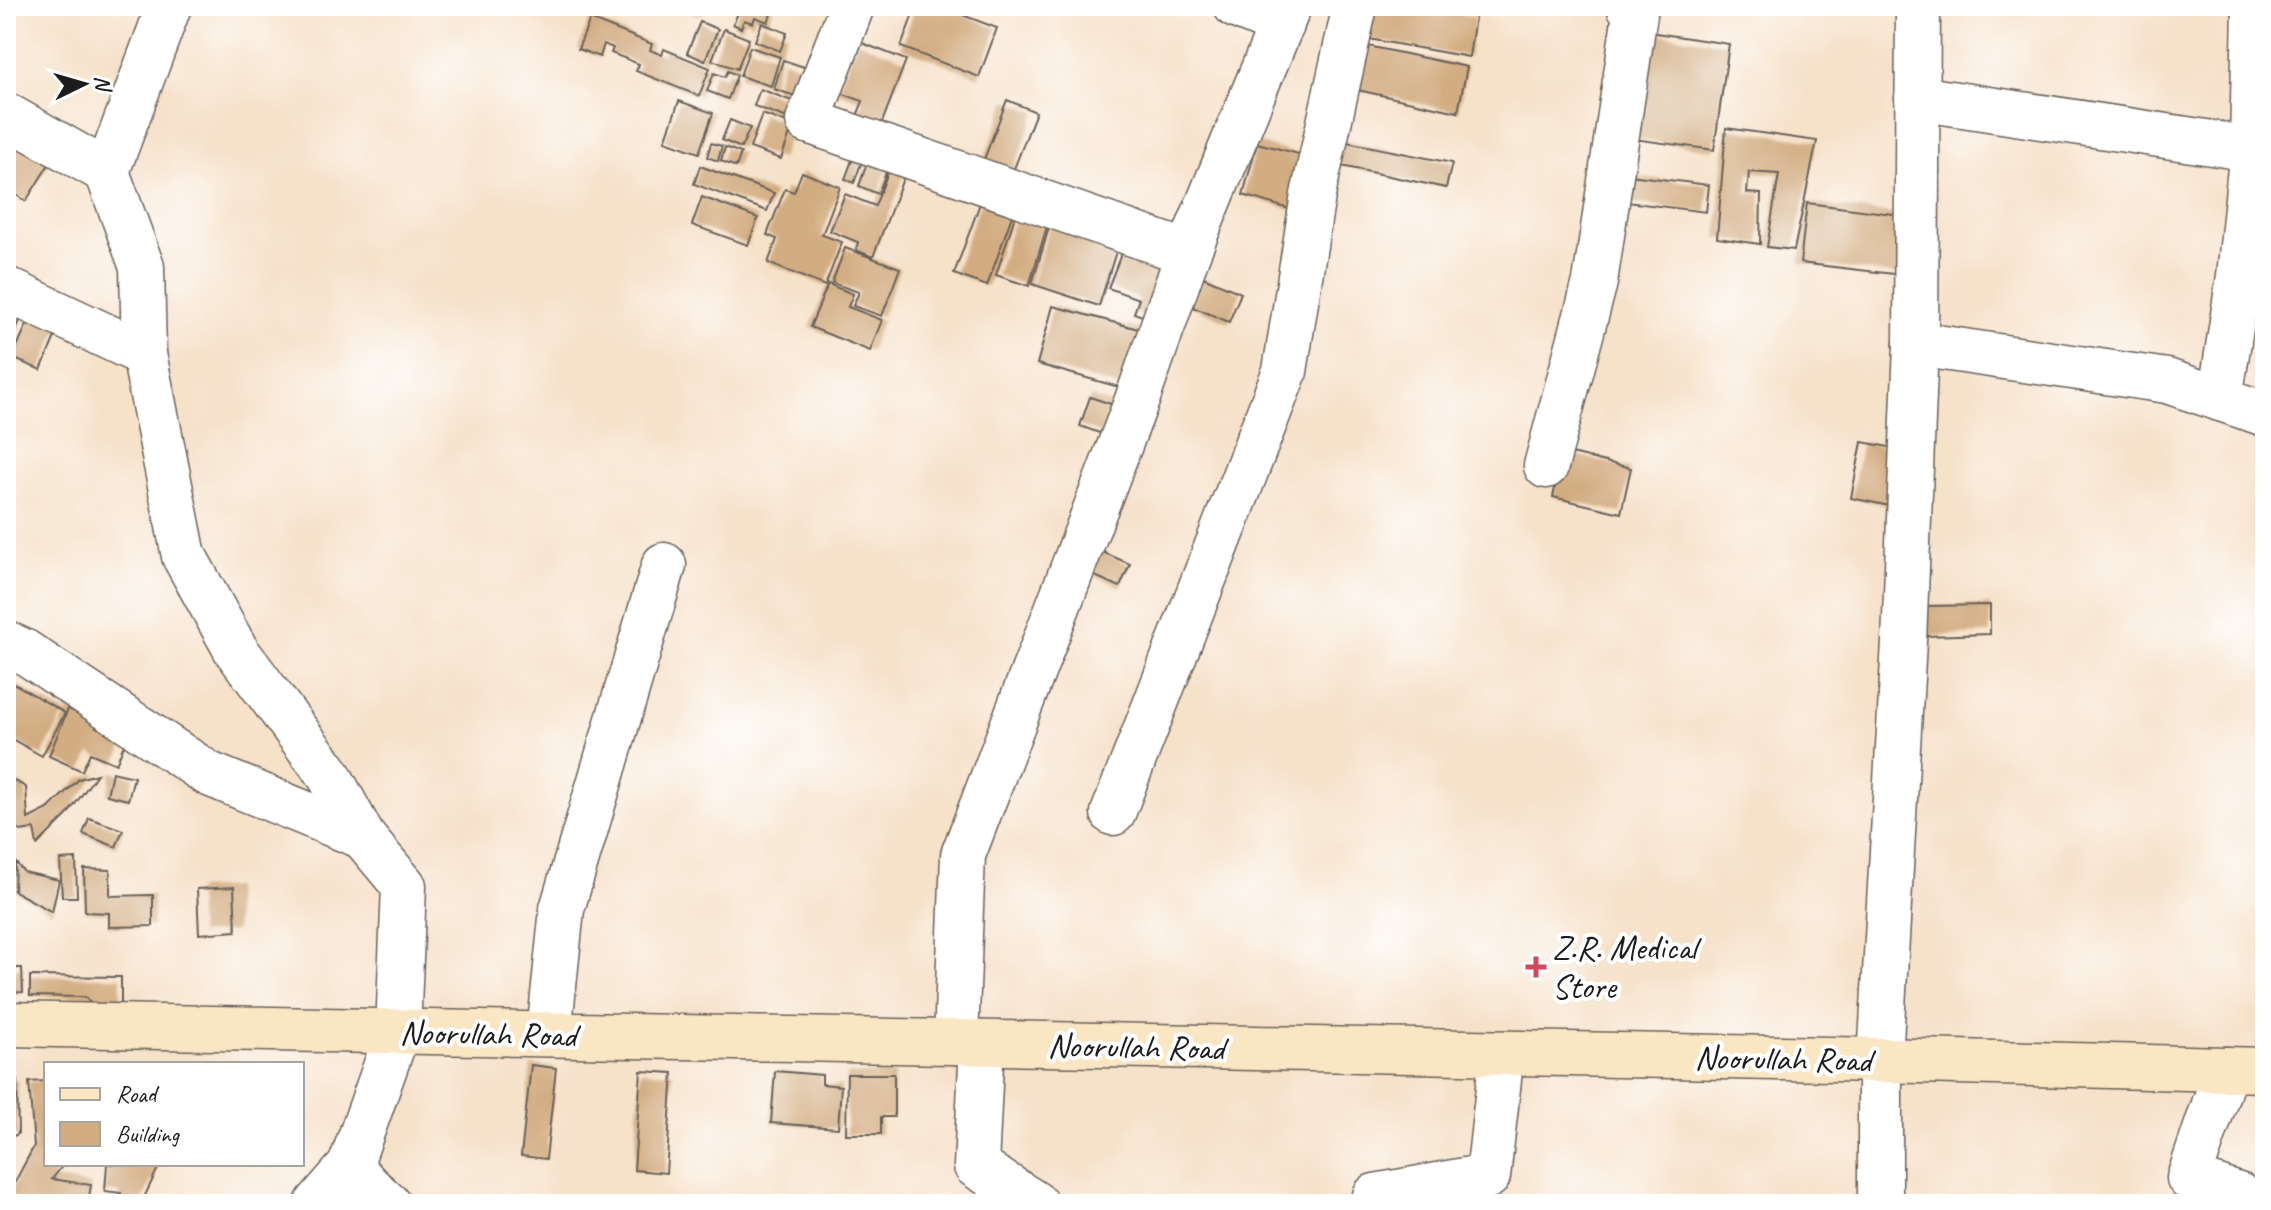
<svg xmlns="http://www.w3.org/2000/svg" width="2271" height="1210" font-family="Caveat,sans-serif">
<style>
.building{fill:#d3ad82}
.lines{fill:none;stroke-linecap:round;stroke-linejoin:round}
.minor-casing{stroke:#686159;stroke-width:47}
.tertiary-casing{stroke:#686159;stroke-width:47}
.secondary-casing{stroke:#686159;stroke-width:47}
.minor{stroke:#fff;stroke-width:44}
.tertiary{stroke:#fff;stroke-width:44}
.secondary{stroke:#fbe6c4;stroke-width:44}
.poi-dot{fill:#d1495b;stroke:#fff;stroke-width:3}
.labels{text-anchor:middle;stroke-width:8;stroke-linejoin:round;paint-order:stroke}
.poi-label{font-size:34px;fill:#1c1c1c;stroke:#fff;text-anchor:start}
.street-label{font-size:34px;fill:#1c1c1c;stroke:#fff}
</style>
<rect width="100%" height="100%" fill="#fff"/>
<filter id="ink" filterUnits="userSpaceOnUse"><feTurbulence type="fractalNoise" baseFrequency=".0125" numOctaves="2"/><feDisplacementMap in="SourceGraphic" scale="16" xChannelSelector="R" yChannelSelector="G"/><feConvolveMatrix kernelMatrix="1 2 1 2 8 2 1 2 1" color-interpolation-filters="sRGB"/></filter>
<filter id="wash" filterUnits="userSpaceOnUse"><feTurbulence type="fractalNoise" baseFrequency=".006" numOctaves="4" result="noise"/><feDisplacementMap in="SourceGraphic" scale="32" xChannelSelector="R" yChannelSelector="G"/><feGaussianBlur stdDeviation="1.8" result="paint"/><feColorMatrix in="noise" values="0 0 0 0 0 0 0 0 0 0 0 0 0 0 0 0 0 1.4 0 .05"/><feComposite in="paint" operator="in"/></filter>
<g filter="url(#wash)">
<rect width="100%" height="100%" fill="#f6e1c9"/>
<g id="blocks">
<!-- building -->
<g class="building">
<path d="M678,6H703L699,15Z"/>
<path d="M741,6H766L773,9L768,22L755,17L753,23L744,20L741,28L733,24Z"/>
<path d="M916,6H939L997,28L979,77L901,47Z"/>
<path d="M1369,6H1414L1475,17L1469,57L1363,38Z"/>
<path d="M590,19L652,44L650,50L662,55L664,49L710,68L699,96L636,71L639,64L611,53L613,48L604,44L600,57L578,49Z"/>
<path d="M700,22L718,29L705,61L687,53Z"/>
<path d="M762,23L787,33L780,51L755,41Z"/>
<path d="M724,29L749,39L737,69L712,60Z"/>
<path d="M1649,32L1729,44L1714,150L1633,139Z"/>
<path d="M857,41L906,60L881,125L857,116L863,101L837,92Z"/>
<path d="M1363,45L1467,67L1458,112L1353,89Z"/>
<path d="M750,47L780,57L771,86L740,76Z"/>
<path d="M783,60L813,70L804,99L774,89Z"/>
<path d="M728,71L737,75L728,99L707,91L714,73L725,77Z"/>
<path d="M760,89L800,104L793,120L754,106Z"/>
<path d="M1007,100L1036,112L1010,179L981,167Z"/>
<path d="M679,101L713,113L699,153L665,141Z"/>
<path d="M762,114L793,125L781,159L750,148Z"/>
<path d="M730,120L750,128L741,148L722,140Z"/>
<path d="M1726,128L1817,141L1794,250L1767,247L1779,174L1749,172L1747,193L1761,194L1760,244L1717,238Z"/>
<path d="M6,139L56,153L26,201L6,189Z"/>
<path d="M1337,140L1452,163L1446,188L1332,164Z"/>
<path d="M711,143L722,146L718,161L707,157Z"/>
<path d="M1257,143L1310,157L1296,211L1243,195Z"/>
<path d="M725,147L741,153L736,167L721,161Z"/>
<path d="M853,158L862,161L854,183L845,179Z"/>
<path d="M868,160L888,167L878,194L859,186Z"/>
<path d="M892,162L907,168L873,257L856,250L858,242L830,231L845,194L875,206Z"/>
<path d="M700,166L774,193L767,211L694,184Z"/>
<path d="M802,172L840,187L822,235L842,242L825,286L768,263L777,239L767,235L785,189L794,192Z"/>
<path d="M1629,175L1709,185L1706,212L1626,202Z"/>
<path d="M702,197L758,218L748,245L692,225Z"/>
<path d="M982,198L1014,210L987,286L954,274Z"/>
<path d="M1807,203L1909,216L1902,275L1800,263Z"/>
<path d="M1017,210L1049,220L1029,286L996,275Z"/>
<path d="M1050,224L1118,245L1099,306L1032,284Z"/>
<path d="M845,248L900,268L882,316L853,306L859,292L832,283Z"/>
<path d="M1123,249L1176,268L1156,321L1134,313L1139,299L1108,288Z"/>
<path d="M1203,277L1241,293L1229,322L1190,306Z"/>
<path d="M828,284L853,294L848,307L882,320L870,351L810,327Z"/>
<path d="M6,303L24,311L6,354Z"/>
<path d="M1053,306L1153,333L1137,392L1037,364Z"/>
<path d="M32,313L60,325L41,370L12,358Z"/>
<path d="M1090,397L1129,410L1105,435L1080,426Z"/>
<path d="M1862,442L1900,449L1890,506L1851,498Z"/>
<path d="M1563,452L1631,468L1621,513L1553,497Z"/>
<path d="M1091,547L1130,564L1120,587L1081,570Z"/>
<path d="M1990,605V634L1925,636V606Z"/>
<path d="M6,679L65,713L42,756L8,737L6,741Z"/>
<path d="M68,709L99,722L96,727L126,740L116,764L90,753L82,771L49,756Z"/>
<path d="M112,772L134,777L128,800L107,795Z"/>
<path d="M97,774L67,815L37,845L34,829L20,831L6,817V776L26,787L28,819L48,809L79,779Z"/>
<path d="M89,818L123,830L116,847L83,834Z"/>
<path d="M76,859L77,897H62L60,860Z"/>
<path d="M15,862L24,872L59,880L52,912L14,891Z"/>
<path d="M84,869L110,870V896L153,895V926L109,927V913L85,912Z"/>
<path d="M234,887L236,931L199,934L197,889Z"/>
<path d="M6,968H22L23,992L6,993Z"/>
<path d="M30,976L121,977V1005H92L85,997L30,996Z"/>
<path d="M531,1065L556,1068L546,1159L521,1156Z"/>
<path d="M641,1071L673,1073L666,1173L634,1170Z"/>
<path d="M775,1071L822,1075V1084L841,1086L838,1128L771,1123Z"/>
<path d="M847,1074H894V1117H881V1134H846Z"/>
<path d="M17,1080L18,1134L6,1139V1081Z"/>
<path d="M46,1081V1145H42L46,1147V1164H64L52,1179L91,1185L88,1204H25L8,1195L34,1146L29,1082Z"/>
<path d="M107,1164H160L141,1204H116L121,1193L105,1191Z"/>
</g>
</g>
</g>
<g filter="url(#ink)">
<use href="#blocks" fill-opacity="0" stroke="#686159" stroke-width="2"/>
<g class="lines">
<defs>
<g id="minor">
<path d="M169,6L107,172L142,267L144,354L184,556L236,650L329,775L363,837L404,886L398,1031L350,1166L317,1204"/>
<path d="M852,6L808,121L1188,253"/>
<path d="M1236,6L1282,25"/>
<path d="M1917,98L2265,151"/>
<path d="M6,115L107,172"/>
<path d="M6,289L144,354"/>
<path d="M1916,344L2167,381L2265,414"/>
<path d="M2220,399L2239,276L2252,149L2255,6"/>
<path d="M1546,466L1595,282L1636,7L1629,6"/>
<path d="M6,643L25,652L209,774L363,837"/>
<path d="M1113,813L1285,371L1313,195L1355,6"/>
<path d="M549,1034L562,909L664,565"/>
<path d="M956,1042L963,855L1137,400L1188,253L1289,6"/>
<path d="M982,1043L976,1166L1036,1204"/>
<path d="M2226,1069L2189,1178L2241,1196L2239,1204"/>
<path d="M350,1166L368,1186L388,1204"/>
<path d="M1373,1204L1375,1196L1488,1176L1502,1053"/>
</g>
<path id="tertiary" d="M1880,1204V1060L1904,642L1916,344L1918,6"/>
<path id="secondary" d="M6,1024L1880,1060L2265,1070"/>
</defs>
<!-- minor casing -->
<use href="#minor" class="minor-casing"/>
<!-- tertiary casing -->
<use href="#tertiary" class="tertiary-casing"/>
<!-- secondary casing -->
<use href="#secondary" class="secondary-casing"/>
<!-- minor -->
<use href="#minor" class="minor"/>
<!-- tertiary -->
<use href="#tertiary" class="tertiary"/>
<!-- secondary -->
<use href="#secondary" class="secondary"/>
</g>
</g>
<!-- markers -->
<path class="poi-dot" d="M1532 955h8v8h8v8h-8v8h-8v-8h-8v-8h8z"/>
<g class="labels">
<!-- poi labels -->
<g class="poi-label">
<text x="1552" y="959">Z.R. Medical<tspan x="1552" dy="39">Store</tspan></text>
</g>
<!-- street labels -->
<g class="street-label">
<text transform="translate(488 1033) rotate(1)" y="12">Noorullah Road</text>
<text transform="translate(1136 1046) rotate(1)" y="12">Noorullah Road</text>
<text transform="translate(1783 1058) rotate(1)" y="12">Noorullah Road</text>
</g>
</g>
<!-- margin -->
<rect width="2271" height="1210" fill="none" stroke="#fff" stroke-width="32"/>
<!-- legend -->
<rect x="44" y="1062" width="260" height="104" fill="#ffffff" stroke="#a4a4a4" stroke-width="2"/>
<rect x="60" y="1088" width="40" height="12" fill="#fbe6c4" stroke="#a4a4a4" stroke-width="2"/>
<text x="116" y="1102" font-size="24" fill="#1c1c1c">Road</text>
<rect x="60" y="1122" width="40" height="24" fill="#d3ad82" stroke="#a4a4a4" stroke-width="2"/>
<text x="116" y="1142" font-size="24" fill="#1c1c1c">Building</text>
<!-- north arrow -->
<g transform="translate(84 84) rotate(85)" stroke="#ffffff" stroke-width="6" paint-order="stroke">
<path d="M0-6L14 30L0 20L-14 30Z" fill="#1c1c1c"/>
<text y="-12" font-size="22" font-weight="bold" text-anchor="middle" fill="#1c1c1c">N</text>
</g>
</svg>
